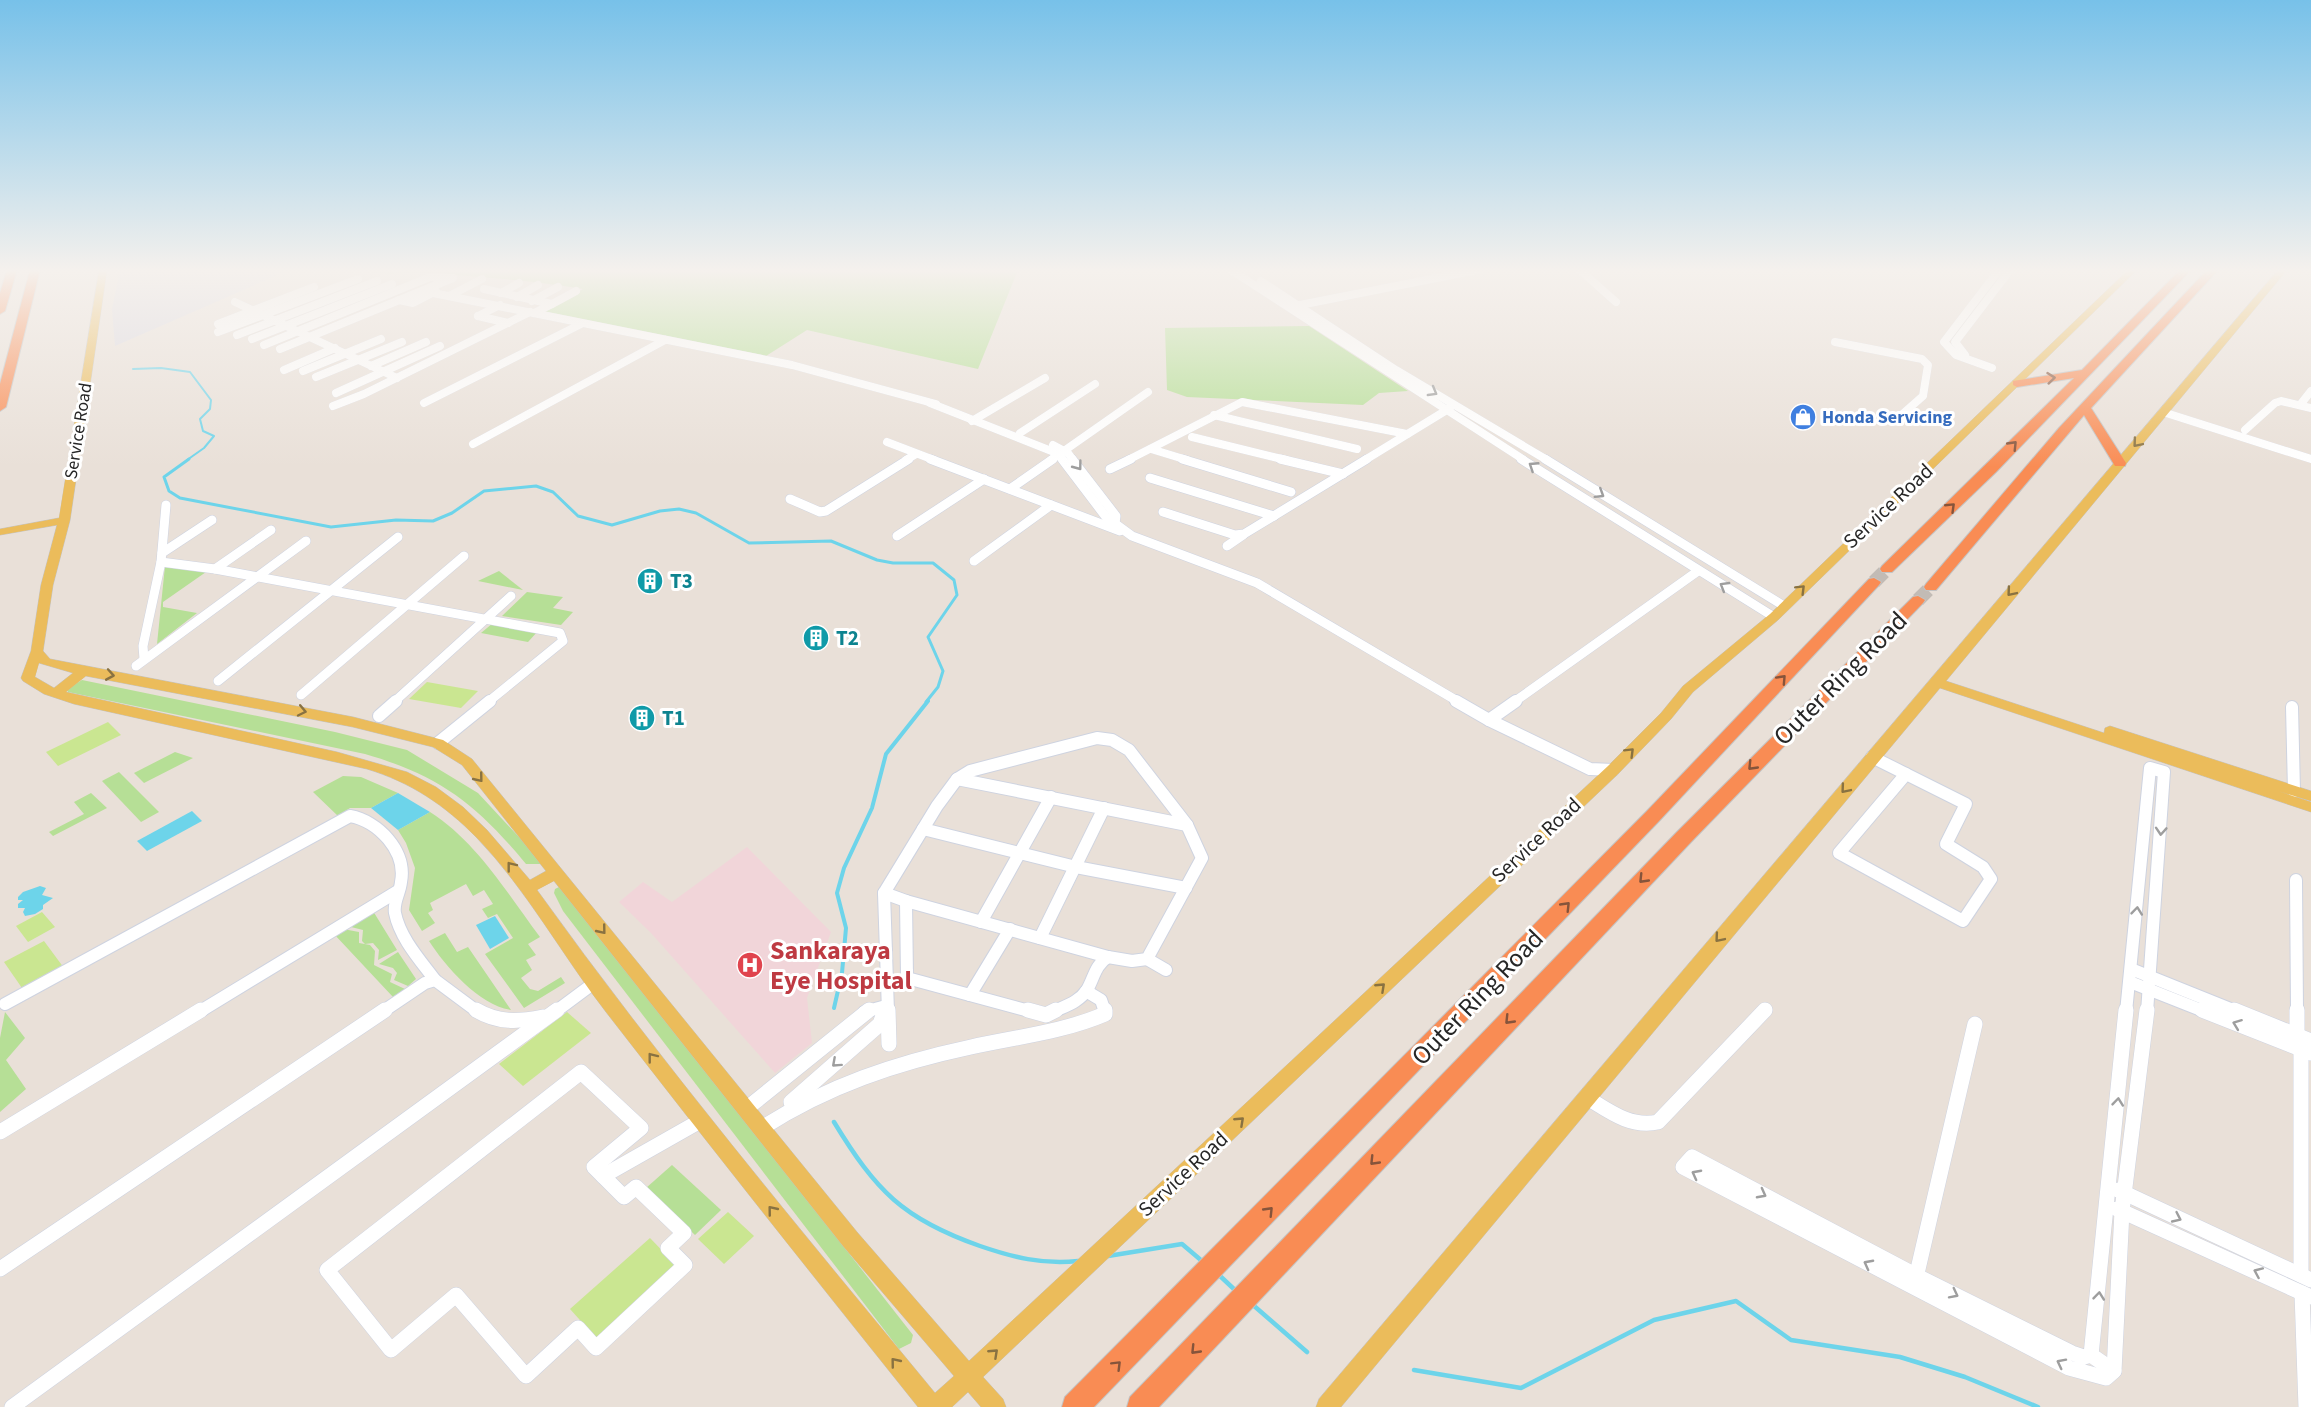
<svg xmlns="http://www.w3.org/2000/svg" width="2311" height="1407" font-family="'Source Sans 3',sans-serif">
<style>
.industrial{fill:#dbd9e1}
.medical{fill:#f1d5d9}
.green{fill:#b6df96}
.pitch{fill:#cae691}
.water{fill:#6dd4ea}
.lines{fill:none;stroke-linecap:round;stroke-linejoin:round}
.stream-far3{stroke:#6dd4ea;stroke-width:2}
.stream-far2{stroke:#6dd4ea;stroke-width:3}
.stream-far1{stroke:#6dd4ea;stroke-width:4}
.stream{stroke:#6dd4ea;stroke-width:4.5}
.highway-tunnel{stroke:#c2bbb5;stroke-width:14;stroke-dasharray:14 8;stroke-linecap:butt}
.minor-far3-casing{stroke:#ced3e0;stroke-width:8}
.minor-far2-casing{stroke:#ced3e0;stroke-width:10}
.minor-far1-casing{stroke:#ced3e0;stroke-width:14}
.minor-casing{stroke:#ced3e0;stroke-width:16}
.major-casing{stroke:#c3c3c3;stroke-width:1}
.highway-casing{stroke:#c3c3c3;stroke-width:2}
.minor-far3{stroke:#fff;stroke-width:8}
.minor-far2{stroke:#fff;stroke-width:9}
.minor-far1{stroke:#fff;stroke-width:12}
.minor{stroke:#fff;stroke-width:15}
.major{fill:#ebbc5b;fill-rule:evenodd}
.highway{fill:#f98c54;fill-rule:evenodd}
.oneway{stroke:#86543b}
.oneway2{stroke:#9e9e9e}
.oneway3{stroke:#897241}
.labels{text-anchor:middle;stroke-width:6;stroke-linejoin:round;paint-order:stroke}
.far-shop-label{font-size:18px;font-weight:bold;fill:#366cbe;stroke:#fff;text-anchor:start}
.far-street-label{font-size:18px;fill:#272727;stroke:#fff}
.street-label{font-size:21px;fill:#272727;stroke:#fff}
.culture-label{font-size:21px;font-weight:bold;fill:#0d838f;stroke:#fff;text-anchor:start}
.near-street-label{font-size:26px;fill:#272727;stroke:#fff}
.near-health-label{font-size:26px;font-weight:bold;fill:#be3a42;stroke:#fff;text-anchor:start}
</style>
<rect width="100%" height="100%" fill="#e9e0d8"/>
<!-- industrial -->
<path class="industrial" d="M120,270H289L115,346L112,309Z"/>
<!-- medical -->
<path class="medical" d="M747,847L831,932L807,998L812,1043L775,1073L651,933L619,902L643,882L672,902Z"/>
<!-- green -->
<g class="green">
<path d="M362,270H1018L978,369L807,330L766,356L541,312L583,289C531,280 479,277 426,273C405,272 383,276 362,270Z"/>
<path d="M1309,326L1408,391L1379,393L1363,405L1187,397L1167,390L1165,328Z"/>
<path d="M165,566L206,572L163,602V607L197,613L157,644Z"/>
<path d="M499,571L523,590L478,581Z"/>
<path d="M527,592L563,597L553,608L573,612L561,625L502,616Z"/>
<path d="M493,623L538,631L528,642L481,633Z"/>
<path d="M82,680L335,732L407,750L478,793L544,864H526C477,805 441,776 365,754L68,692L67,689Z"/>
<path d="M175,752L193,758L144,783L134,773Z"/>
<path d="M119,772L159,812L141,822L102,781Z"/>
<path d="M343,776L361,777L398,793L371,808H350L338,816L313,792Z"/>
<path d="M91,793L107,808L53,836L49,832L84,814L74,802Z"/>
<path d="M430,812C477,842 507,893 540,937L528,944L536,955L526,960L532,970L521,978L530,989L538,991L561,977L565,983L524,1008L485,954L513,938L497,914L488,918L482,909L493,904L484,890L473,896L466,884L430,903L433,910L428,913L435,923L422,931L409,910L415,868L406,843L398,830Z"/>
<path d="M561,886L913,1335L911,1343L899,1349L563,911L554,893L555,889Z"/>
<path d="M373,911L397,950L378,960L379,950L373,943L365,944L362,941L363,930L347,926Z"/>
<path d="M343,929L359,932V943L370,945L375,951L374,965L392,974L390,982L405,989L393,997L334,934Z"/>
<path d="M445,933L457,952L468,947L511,1010C480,1006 445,966 429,941Z"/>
<path d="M398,952L416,979L408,986L394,980L397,973L393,968L379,964Z"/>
<path d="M5,1012L25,1038L6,1060L26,1089L0,1112V1038Z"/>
<path d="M672,1165L721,1210L695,1235L646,1188Z"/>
</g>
<!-- pitch -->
<g class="pitch">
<path d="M427,682L478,691L461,708L409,699Z"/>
<path d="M108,722L121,735L58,766L46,752Z"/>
<path d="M42,912L55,927L28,942L16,926Z"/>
<path d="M44,941L64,968L24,991L4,962Z"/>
<path d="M567,1012L591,1033L523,1086L499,1064Z"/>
<path d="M728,1212L754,1236L724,1264L698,1239Z"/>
<path d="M650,1238L677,1266L597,1339L570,1309Z"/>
</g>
<!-- water -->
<g class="water">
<path d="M398,793L430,812L398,830L371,808Z"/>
<path d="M192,811L202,821L147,851L137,841Z"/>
<path d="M40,886L46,888L42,895L53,898L43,905V909L35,914L25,916L23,912L25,908H18V904L23,900H18V897L23,892Z"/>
<path d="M495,916L509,938L490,949L476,925Z"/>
</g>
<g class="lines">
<!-- stream-far3 -->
<path class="stream-far3" d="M133,369L161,368L190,372L211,400L210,409L200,419L203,431L214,436L204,448L187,460"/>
<!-- stream-far2 -->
<path class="stream-far2" d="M189,459L164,477L169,491L180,498L331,527L396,520L433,521L452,513L484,491L536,486L553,492L578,516L612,525L660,511L679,509L696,513L749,543L831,541L877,560L893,563H933L954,580L957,595L928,637L943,671L938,687L926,702"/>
<!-- stream-far1 -->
<path class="stream-far1" d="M834,1008L842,973L846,928L837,893L844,868L872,808L886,754L928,701"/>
<!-- stream -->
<g class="stream">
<path d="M834,1122C876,1191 903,1219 980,1246C1012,1257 1043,1265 1078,1261"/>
<path d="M1108,1256L1182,1244L1202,1261"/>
<path d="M1219,1275L1236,1291"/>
<path d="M1253,1305L1307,1352"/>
<path d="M1414,1370L1521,1388L1654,1320L1736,1301L1791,1340L1900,1357L1965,1377L2038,1407"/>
</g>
<!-- highway-tunnel -->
<g class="highway-tunnel">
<path d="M1874,582L1887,569"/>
<path d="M1918,600L1931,587"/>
</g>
<defs>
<g id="minor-far3">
<path d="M1231,270L1524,460"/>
<path d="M1580,270L1616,302"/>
<path d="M1261,281L1396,370L1547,460"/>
<path d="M484,289L552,304L534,313"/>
<path d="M433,293L792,365L936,404"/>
<path d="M501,293L519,283"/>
<path d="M449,296L482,279"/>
<path d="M517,297L538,285"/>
<path d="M399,300L413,303L436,291"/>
<path d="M532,301L558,287"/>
<path d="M235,302L397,378"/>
<path d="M552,304L576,291"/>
<path d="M1300,305L1477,270"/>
<path d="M478,316L500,305"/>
<path d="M478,316L508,323"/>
<path d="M218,324L314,287"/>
<path d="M218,332L358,279"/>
<path d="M237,335L377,281"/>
<path d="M252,339L392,284"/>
<path d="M1835,342L1922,359L1928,365L1923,396L1898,418"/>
<path d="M264,345L430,277L453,278L280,349"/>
<path d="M1965,355L1955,342L2010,270"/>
<path d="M371,366L426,342"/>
<path d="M1992,368L1956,355L1944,342L1999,270"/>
<path d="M284,370L335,348"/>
<path d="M303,371L381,339"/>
<path d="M316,377L402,342"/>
<path d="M336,393L440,346"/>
<path d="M424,403L581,324"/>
<path d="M930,403L1059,454L1063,460"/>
<path d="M2300,405L2311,391"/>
<path d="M333,406L364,394L530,312"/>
<path d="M2163,412L2311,459"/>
<path d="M1214,415L1357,449"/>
<path d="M972,421L1045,378"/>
<path d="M2245,430L2275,403L2281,401L2311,408"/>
<path d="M1020,433L1095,384"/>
<path d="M1192,437L1286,460"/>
<path d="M887,442L934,460"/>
<path d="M473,444L665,340"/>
<path d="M1053,445L1068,453L1073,460"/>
<path d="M1151,449L1187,460"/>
<path d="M906,460L916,454"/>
<path d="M1051,460L1148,392"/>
<path d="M1128,460L1242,402L1407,434"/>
<path d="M1365,460L1450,408"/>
</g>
<g id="minor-far2">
<path d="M930,459L1120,531"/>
<path d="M1062,459L1106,517L1132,536L1257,583L1459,702"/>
<path d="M1072,459L1116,516L1115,523"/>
<path d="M1182,459L1291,492"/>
<path d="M1280,459L1343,474"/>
<path d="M1521,459L1774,617"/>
<path d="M1545,459L1784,606"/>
<path d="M1110,469L1131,459"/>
<path d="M1150,478L1274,516"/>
<path d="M1010,489L1053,459"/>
<path d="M790,499L820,512L826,511L909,459"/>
<path d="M1163,512L1235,535L1244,534L1367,459"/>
<path d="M897,536L984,479"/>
<path d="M1227,546L1243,535"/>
<path d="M162,553L212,520"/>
<path d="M974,561L1051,505"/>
<path d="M161,562L215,569L560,633L563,641L488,702"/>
<path d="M215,569L271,530"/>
<path d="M144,659L143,646L161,562L166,505"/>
<path d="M136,666L306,541"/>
<path d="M218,681L398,537"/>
<path d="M301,695L464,556"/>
<path d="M394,702L511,596"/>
<path d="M1514,702L1698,571"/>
</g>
<g id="minor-far1">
<path d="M1456,701L1489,720L1590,769L1613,770"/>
<path d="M2292,707L2294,791"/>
<path d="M379,716L396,701"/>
<path d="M1489,720L1516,701"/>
<path d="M438,743L490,701"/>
<path d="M1872,757L1906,774"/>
<path d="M1906,774L1966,804L1946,844L1983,867L1991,879L1963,921L1839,853Z"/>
<path d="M957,779L1187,825"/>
<path d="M923,829L1076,867L1186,888"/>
<path d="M2296,880L2297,1012"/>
<path d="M884,893L906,901"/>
<path d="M981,922L1051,797"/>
<path d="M1040,938L1104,808"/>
<path d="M1147,959L1166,970"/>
<path d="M2131,969L2238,1012"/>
<path d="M2130,982L2206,1012"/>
<path d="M1086,991L1101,1000L1105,1012"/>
<path d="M970,995L1010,929"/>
<path d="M5,1004L350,816C378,821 407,851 401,882C400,893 393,902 395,913C400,938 420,960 435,980"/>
<path d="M199,1012L398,891"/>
<path d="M382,1012L425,983L435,980L478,1012"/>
<path d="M555,1012L594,983"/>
<path d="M864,1012L886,1006"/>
<path d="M884,1012L885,1009"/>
<path d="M888,1012L884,893L937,806L957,779L970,771L1097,738L1112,740L1129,750L1187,825L1202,858L1147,959L1132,961L1108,957"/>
<path d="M1033,1012L907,978L906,901L1108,957"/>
<path d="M1053,1012C1065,1006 1079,1002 1087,990C1094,978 1095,965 1108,957"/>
<path d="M2126,1012L2150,768L2164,772L2147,1012"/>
</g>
<g id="minor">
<path d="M476,1010C498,1023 518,1022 543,1017"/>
<path d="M888,1010L889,1044"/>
<path d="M1028,1010L1046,1015L1056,1010"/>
<path d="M2126,1010L2091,1355L2084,1357L2072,1353L1917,1276L1692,1157L1683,1167L2069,1368L2106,1378L2114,1371L2122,1211L2147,1010"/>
<path d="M2202,1010L2311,1053"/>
<path d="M2234,1010L2311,1041"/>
<path d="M2297,1010V1035"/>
<path d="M2301,1049V1275"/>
<path d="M581,1072L641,1128L594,1167L624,1197L636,1187L684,1233L668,1248L685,1265L596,1348L578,1328L526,1376L456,1295L391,1350L327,1270Z"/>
<path d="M1586,1097C1609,1111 1630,1128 1658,1122L1765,1010"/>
<path d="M791,1102L880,1024L885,1010"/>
<path d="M746,1109L869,1010"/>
<path d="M762,1128C827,1086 896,1063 971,1047C1016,1037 1063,1032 1105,1014V1010"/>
<path d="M0,1132L201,1010"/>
<path d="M603,1176L700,1121"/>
<path d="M2118,1190L2311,1280"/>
<path d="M2117,1209L2311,1297"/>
<path d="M0,1269L385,1010"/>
<path d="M1915,1282L1975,1024"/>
<path d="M2302,1293L2306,1407"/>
<path d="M2091,1355L2114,1371"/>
<path d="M12,1407L557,1010"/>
</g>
<g id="major">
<path d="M99,270H107L70,520L53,585L43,651L50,659L353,717L443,740L472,759L857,1232L969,1361L1608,766L1661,713L1683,686L1770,614L2128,270H2137L1778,620L1693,692L1671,719L1618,774L983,1377L1003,1399L1006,1407H981L968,1392L952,1407H918C813,1276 709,1145 606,1012C562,955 527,890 477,838C445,805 410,782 367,769L74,704L44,694L23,681L21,678L31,651L41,585L57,525L0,535V529L59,518ZM39,663L73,673L54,688L35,677ZM86,676L353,727L433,747L462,765L546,871L530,880L487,830L463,807L436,787L407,772L337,752L66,692ZM554,881L843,1246L954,1376L935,1393C799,1228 662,1064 537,890Z"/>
<path d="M2278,270H2287L1946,681L2104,733L2105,728L2110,726L2311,791V801L2278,791L2311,802V812L1940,688L1341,1407H1316L1319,1399Z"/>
</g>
<g id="highway">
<path d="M7,270H17L5,311L0,314V293Z"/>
<path d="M30,270H40L6,407L0,411V384Z"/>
<path d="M2180,270H2191L1996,472L1892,572H1882L1880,569L1882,566L2074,378L2017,387L2013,385V381L2082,370Z"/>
<path d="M2207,270H2218L2091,408L2126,463L2125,466H2115L2084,415L1936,590H1926L1924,587L1926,584L2059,428Z"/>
<path d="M1874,578L1881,582L1879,585L1659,821L1094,1407H1062L1065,1397L1647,811L1869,579Z"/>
<path d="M1918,596L1925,600L1923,603L1691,842L1159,1407H1127L1130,1397L1677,832L1913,597Z"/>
</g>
</defs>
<!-- minor-far3 casing -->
<use href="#minor-far3" class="minor-far3-casing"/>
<!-- minor-far2 casing -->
<use href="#minor-far2" class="minor-far2-casing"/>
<!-- minor-far1 casing -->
<use href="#minor-far1" class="minor-far1-casing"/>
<!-- minor casing -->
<use href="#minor" class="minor-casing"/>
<!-- major casing -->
<use href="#major" class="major-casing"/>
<!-- highway casing -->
<use href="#highway" class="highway-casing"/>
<!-- minor-far3 -->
<use href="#minor-far3" class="minor-far3"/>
<!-- minor-far2 -->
<use href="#minor-far2" class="minor-far2"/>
<!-- minor-far1 -->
<use href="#minor-far1" class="minor-far1"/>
<!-- minor -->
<use href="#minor" class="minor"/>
<!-- major -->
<use href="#major" class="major"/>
<!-- highway -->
<use href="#highway" class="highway"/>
</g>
<!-- one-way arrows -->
<defs><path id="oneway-chevron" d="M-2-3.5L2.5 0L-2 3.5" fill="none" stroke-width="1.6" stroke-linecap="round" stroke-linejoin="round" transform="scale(1.5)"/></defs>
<g class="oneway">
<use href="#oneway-chevron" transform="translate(2051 378) rotate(-6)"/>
<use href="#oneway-chevron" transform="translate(2013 445) rotate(-46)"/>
<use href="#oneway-chevron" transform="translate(1951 507) rotate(-44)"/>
<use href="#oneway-chevron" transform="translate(1782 679) rotate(-47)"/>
<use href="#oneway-chevron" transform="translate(1752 766) rotate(134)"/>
<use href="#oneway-chevron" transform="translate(1643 879) rotate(134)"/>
<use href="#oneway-chevron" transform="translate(1566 906) rotate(-46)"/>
<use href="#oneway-chevron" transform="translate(1509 1020) rotate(134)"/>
<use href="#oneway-chevron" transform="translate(1374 1161) rotate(134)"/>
<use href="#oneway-chevron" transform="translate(1269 1211) rotate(-46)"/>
<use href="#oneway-chevron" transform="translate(1195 1350) rotate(134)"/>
<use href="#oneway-chevron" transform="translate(1117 1365) rotate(-45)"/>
</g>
<g class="oneway2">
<use href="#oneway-chevron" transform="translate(1433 392) rotate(30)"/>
<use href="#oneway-chevron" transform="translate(1078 466) rotate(53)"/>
<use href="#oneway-chevron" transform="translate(1533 466) rotate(-147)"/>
<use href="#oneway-chevron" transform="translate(1600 494) rotate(32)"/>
<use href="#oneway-chevron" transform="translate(1724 586) rotate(-149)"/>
<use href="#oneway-chevron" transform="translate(2161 831) rotate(94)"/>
<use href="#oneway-chevron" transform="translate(2137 911) rotate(-84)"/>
<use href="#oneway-chevron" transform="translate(2237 1024) rotate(-159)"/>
<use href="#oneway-chevron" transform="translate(836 1063) rotate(138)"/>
<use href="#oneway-chevron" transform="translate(2118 1102) rotate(-84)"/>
<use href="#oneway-chevron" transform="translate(1696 1174) rotate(-152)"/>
<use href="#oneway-chevron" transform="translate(1762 1194) rotate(28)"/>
<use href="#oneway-chevron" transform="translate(2177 1218) rotate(25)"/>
<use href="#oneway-chevron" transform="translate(1868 1264) rotate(-152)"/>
<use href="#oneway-chevron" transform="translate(2258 1272) rotate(-156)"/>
<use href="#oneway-chevron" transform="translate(1954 1294) rotate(27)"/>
<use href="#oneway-chevron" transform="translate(2099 1296) rotate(-84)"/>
<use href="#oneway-chevron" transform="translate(2061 1363) rotate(-153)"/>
</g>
<g class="oneway3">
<use href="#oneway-chevron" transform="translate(2137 443) rotate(130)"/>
<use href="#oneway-chevron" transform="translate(1801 589) rotate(-45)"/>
<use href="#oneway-chevron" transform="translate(2011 592) rotate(130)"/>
<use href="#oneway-chevron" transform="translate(110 675) rotate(10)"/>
<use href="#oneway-chevron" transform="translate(302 711) rotate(12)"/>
<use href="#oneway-chevron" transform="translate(1630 752) rotate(-45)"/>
<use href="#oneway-chevron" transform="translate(479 778) rotate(51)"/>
<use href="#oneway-chevron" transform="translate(1845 789) rotate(130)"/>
<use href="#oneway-chevron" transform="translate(511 866) rotate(-128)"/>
<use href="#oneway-chevron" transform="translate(602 930) rotate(51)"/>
<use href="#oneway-chevron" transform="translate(1719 938) rotate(130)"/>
<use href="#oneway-chevron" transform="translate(1381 987) rotate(-43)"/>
<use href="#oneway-chevron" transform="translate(652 1057) rotate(-128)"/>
<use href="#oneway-chevron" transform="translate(1240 1121) rotate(-43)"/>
<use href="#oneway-chevron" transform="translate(772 1210) rotate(-129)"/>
<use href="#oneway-chevron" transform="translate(994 1353) rotate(-43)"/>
<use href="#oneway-chevron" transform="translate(895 1362) rotate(-129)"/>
</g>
<!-- sky -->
<linearGradient id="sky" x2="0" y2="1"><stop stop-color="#77c1e9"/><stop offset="0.58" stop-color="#f5f1ed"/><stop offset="1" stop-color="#f5f1ed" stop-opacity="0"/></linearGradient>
<rect width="2311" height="467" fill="url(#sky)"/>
<!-- icons -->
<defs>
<symbol id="shop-disc" viewBox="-11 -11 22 22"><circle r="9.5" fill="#3f7fe0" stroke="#fff"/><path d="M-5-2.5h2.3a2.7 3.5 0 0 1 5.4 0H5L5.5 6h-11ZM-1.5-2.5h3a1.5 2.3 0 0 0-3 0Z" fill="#fff"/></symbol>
<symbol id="building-disc" viewBox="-11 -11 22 22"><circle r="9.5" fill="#0f9aa8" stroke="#fff"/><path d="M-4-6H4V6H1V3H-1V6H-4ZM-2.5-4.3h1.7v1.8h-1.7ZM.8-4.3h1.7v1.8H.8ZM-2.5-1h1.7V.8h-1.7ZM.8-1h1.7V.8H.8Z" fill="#fff"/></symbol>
<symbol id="hospital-disc" viewBox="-11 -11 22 22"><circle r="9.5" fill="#e0444e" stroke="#fff"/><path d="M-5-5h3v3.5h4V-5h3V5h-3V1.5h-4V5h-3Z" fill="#fff"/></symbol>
</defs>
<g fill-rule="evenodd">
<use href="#shop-disc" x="1788" y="402" width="30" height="30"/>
<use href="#building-disc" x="635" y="566" width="30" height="30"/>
<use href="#building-disc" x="801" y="623" width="30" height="30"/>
<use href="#building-disc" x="627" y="703" width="30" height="30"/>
<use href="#hospital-disc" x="735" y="950" width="30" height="30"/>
</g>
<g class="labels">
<!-- far-shop labels -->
<g class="far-shop-label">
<text x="1822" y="423">Honda Servicing</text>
</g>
<!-- far-street labels -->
<g class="far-street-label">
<text transform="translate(78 431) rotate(-81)" y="6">Service Road</text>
</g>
<!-- street labels -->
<g class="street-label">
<text transform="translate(1888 506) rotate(-43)" y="7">Service Road</text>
<text transform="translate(1536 840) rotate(-43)" y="7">Service Road</text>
<text transform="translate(1183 1174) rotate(-43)" y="7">Service Road</text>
</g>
<!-- culture labels -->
<g class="culture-label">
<text x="670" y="588">T3</text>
<text x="836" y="645">T2</text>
<text x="662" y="725">T1</text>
</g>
<!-- near-street labels -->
<g class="near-street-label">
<text transform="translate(1840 678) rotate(-45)" y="9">Outer Ring Road</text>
<text transform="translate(1477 997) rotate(-46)" y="9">Outer Ring Road</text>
</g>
<!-- near-health labels -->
<g class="near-health-label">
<text x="770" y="959">Sankaraya<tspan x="770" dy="30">Eye Hospital</tspan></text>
</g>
</g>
</svg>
